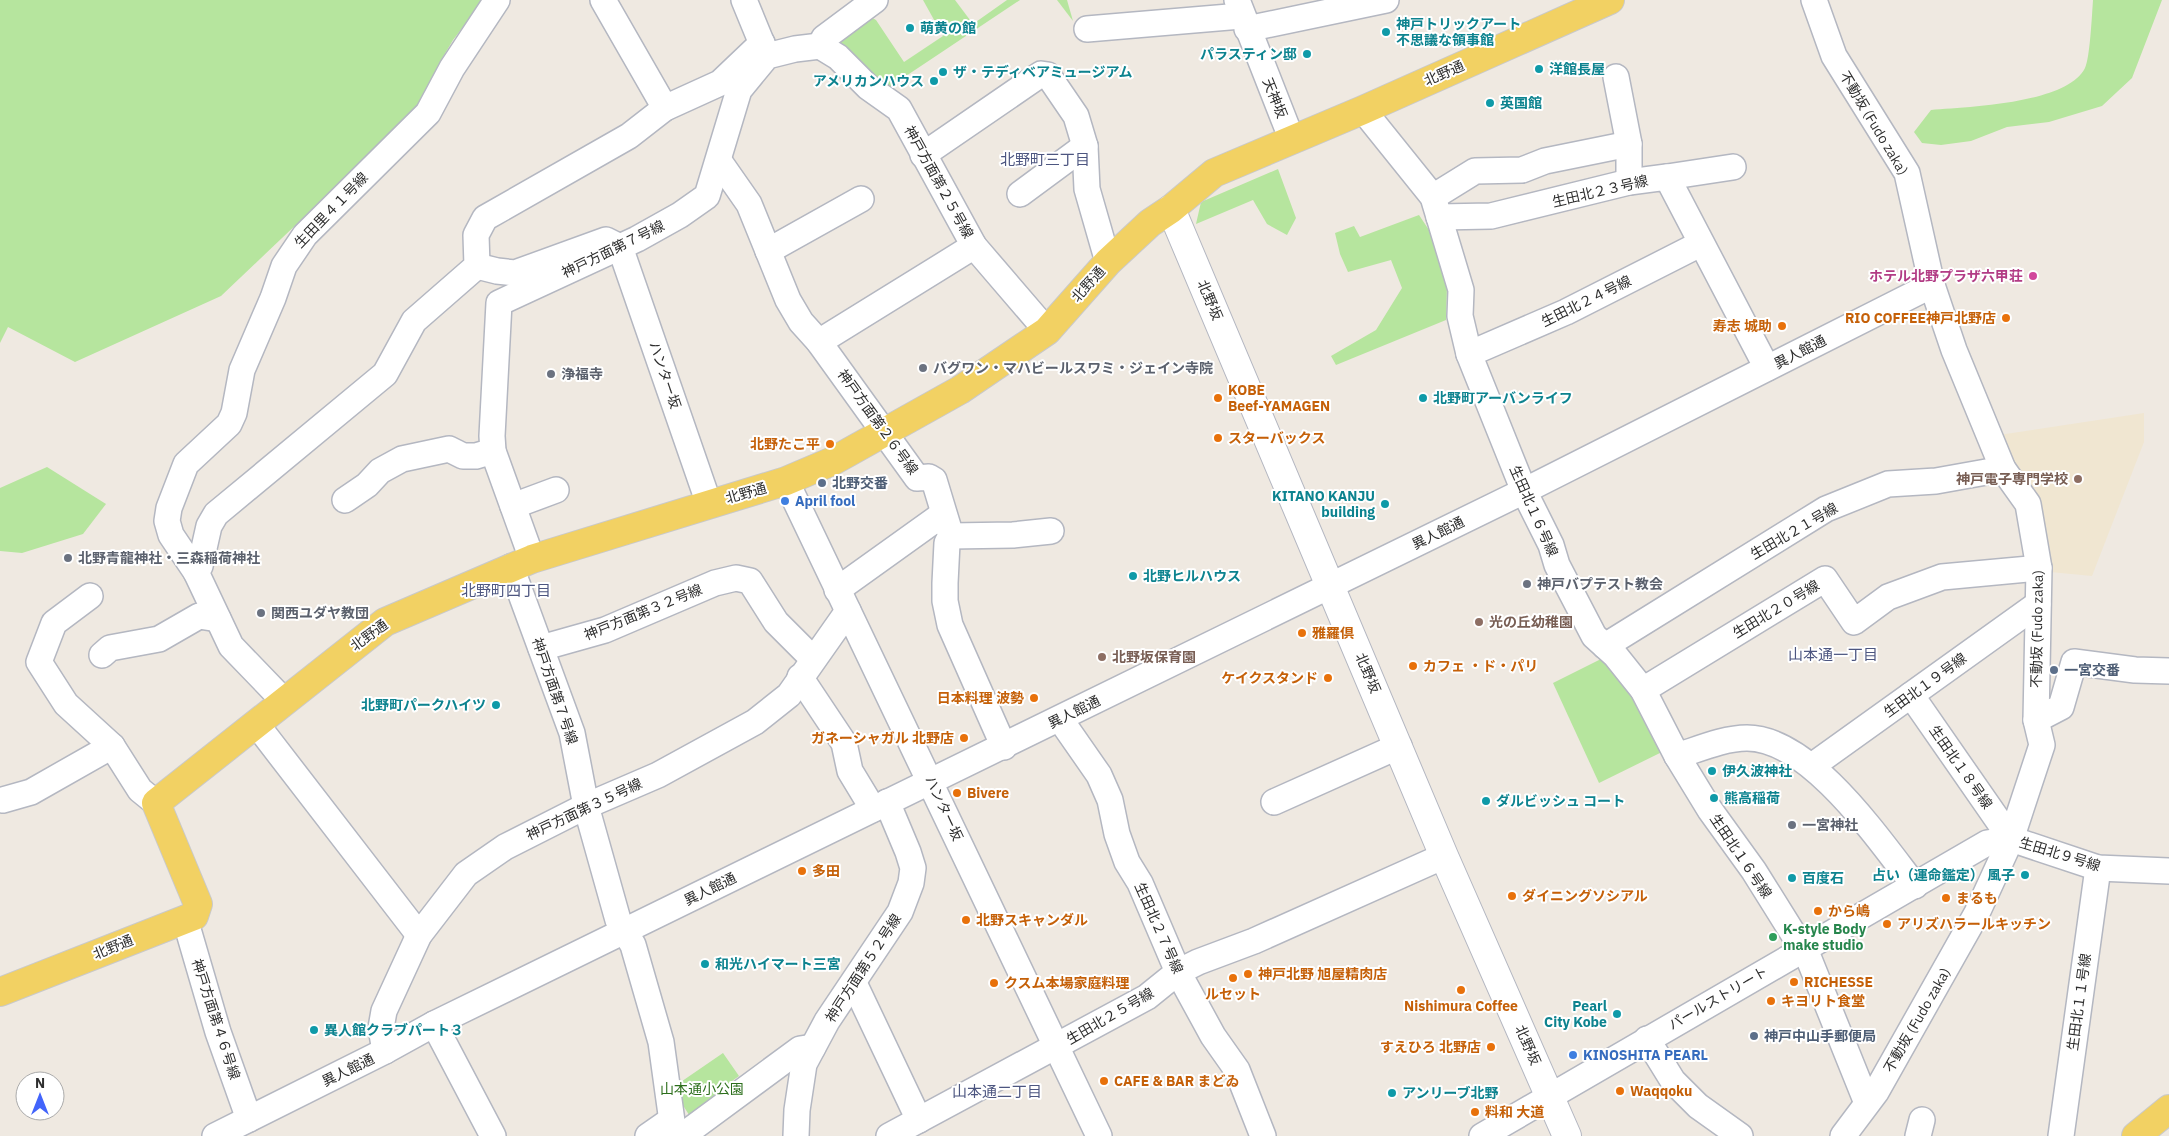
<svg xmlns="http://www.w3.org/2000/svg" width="2169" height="1136" font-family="'IBM Plex Sans','Noto Sans JP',sans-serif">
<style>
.education{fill:#f0e6d1}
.green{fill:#b6e59e}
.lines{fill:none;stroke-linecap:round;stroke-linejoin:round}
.minor-casing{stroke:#b4b7c1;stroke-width:28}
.tertiary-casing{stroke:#b4b7c1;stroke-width:30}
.primary-casing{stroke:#c9c9c9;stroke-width:30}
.minor{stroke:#fff;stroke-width:25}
.tertiary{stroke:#fff;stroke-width:28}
.primary{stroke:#f2d163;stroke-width:28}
.culture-dot{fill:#0f9aa8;stroke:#fff;stroke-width:2}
.hotel-dot{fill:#d1479c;stroke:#fff;stroke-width:2}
.food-dot{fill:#e8710a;stroke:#fff;stroke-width:2}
.worship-dot{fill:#6b7280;stroke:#fff;stroke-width:2}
.education-dot{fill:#8d6e63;stroke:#fff;stroke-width:2}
.service-dot{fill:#5c6f8a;stroke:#fff;stroke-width:2}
.shop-dot{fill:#3f7fe0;stroke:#fff;stroke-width:2}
.leisure-dot{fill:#2e9e5b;stroke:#fff;stroke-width:2}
.labels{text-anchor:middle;stroke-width:4;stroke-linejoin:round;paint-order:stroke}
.culture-label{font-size:14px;font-weight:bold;fill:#0d838f;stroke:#fff;text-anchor:start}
.street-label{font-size:14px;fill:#2e2e2e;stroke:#fff}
.hotel-label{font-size:14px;font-weight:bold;fill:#b23c85;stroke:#fff;text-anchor:end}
.food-label{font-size:14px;font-weight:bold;fill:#c56008;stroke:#fff;text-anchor:start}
.worship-label{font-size:14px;font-weight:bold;fill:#5b616d;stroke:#fff;text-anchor:start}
.education-label{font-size:14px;font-weight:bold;fill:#785e54;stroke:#fff;text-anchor:start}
.service-label{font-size:14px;font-weight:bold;fill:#4e5e75;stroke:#fff;text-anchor:start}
.shop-label{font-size:14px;font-weight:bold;fill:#366cbe;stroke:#fff;text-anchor:start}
.leisure-label{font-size:14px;font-weight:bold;fill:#27864d;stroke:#fff;text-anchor:start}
.park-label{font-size:14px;fill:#2c6e1b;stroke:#fff}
.neighbourhood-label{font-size:15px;fill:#4d5680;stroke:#fff}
</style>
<rect width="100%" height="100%" fill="#efe9e1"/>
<!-- education -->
<path class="education" d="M2144,413V442L2092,576L2050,572L2040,497L2011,462L1999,435Z"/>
<!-- green -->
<g class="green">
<path d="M0,0H484L453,40L440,62L436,82L421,104L402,124L221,296L75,362L8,327L0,343Z"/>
<path d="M923,0H955L973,24L1007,0H1020L888,88L846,57L836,38L867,15L876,20L904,62L943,36Z"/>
<path d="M1057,0H1067L1073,21Z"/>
<path d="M2093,0H2162L2132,78L2102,106L2049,122L2007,127L1971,141L1941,145L1922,143L1914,132L1931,110C1967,107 2067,104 2085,68C2090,58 2092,14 2093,0Z"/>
<path d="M1278,169L1296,218L1287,235L1267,224L1253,200L1196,224L1201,202Z"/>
<path d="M1419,215L1431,233L1447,286L1446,320L1336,365L1331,356L1376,330L1402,288L1391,260L1348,272L1340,254L1335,233L1354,226L1360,237Z"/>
<path d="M47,467L106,504L83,534L22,553L0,551V488Z"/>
<path d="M1605,657L1633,690L1664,751L1599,783L1553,683Z"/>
<path d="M723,1053L739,1076L725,1086L729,1092L691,1118L672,1088Z"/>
</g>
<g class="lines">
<defs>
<g id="minor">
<path d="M603,0L665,108"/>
<path d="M744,0L767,56"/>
<path d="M1237,0L1292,140"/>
<path d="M1814,0L1834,56L1907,173L1932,285L1954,350L2003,469L2028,504L2039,568L2036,720L2042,745L2011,839L1977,913L1876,1092L1843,1136"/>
<path d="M1087,29L1241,16"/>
<path d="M1247,29L1386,0"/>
<path d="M820,46L838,57L868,87L899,109L974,246L1047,331"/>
<path d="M820,46L824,38L875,0"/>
<path d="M1616,77L1629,144V182"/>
<path d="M1363,110L1433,197L1461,290L1460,316L1469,354L1524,491L1551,545L1557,565L1594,636L1615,655L1643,690L1677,756L1710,810L1754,871L1809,959L1867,1103"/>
<path d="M923,155L1041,74L1048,75L1076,116L1085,146L1087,189L1108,262"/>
<path d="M719,161L749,204L788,300L801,322L819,342L917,478L929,477L934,480L951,536L947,543L945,583V601L950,625L1004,747"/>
<path d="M1667,177L1733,167"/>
<path d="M1020,194L1085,146"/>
<path d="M1433,197L1475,171L1522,170L1545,161L1629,144"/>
<path d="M1439,217L1491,216L1629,182L1667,177L1767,368"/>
<path d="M768,251L861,199"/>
<path d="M477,266L497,271L515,273L606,240L620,247L709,504"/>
<path d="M819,342L974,246"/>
<path d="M1469,354L1566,312L1700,244"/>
<path d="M786,481L1099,1136"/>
<path d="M345,500L367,485L380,471L402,459L449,449L463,456H476L493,451"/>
<path d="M513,506L556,490"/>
<path d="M951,536L1013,535L1051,531"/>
<path d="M532,559L493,451L492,436L499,303L637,239L680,215L707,196L739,90L767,56L795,49L820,46"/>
<path d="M511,567L572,733L586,806L618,920L633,945L661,1042L674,1136"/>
<path d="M196,572L200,566L209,526L216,514L385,374L414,321L477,266L476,235L485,218L629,136L665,108L720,83L762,43"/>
<path d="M837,590L943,514"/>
<path d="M90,596L54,623L39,662L66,704L112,746L140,790L156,803"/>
<path d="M1605,646L1826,509L1888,484L1936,481L2003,469"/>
<path d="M541,648L605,630L715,583L736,578L750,581L776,622L813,659"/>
<path d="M102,655L110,648L159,639L199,616L218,619"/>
<path d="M800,677L844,743L850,771L873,809"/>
<path d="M1643,690L1825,579L1854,622L1888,597L1942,577L2039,568"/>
<path d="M1911,695L2011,839"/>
<path d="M284,701L231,646L196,572L171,535L167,521L169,508L186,464L229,424L234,413L242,370L273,298L284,266L305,235L428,113L452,68L497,0"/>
<path d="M1060,719L1099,775L1110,800L1117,834L1127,862L1140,883L1178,972L1213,1036L1237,1070L1263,1136"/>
<path d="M2036,720L2061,707L2074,662L2135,670L2169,671"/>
<path d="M257,725L419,935"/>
<path d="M1677,756C1699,749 1724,738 1747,738C1810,738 1879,840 1915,886"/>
<path d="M1812,766L2038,604"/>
<path d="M3,800L31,792L112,746"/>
<path d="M1274,802L1399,746"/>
<path d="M185,919L218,1032L249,1119"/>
<path d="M854,983L919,1120"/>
<path d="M434,1024L493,1136"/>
<path d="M1647,1039L1673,1081L1698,1106L1740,1136"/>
<path d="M385,1051L381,1028L384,1011L419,935L466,874L505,847L586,806L658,775L755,722L789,695L848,611"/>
<path d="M215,1136L385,1051L434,1024L1524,491L1932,285"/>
<path d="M648,1136L671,1120"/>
<path d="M682,1136L800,1049L813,1047"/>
<path d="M796,1136L797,1110L804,1064L827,1021L900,912L911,883L913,868L908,852L887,802"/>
<path d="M889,1136L1147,997L1178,972L1198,962L1254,941L1444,856"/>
<path d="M1482,1136L1987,843L2011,839L2098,868L2169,871"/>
<path d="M1918,1136L1922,1120"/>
<path d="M2061,1136L2098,868"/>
</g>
<path id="tertiary" d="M1171,209L1444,856L1567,1136"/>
<g id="primary">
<path d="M0,992L194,916L198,904L156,803L385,622L532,559L786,481L833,461L960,390L1047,331L1108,262L1150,223L1171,209L1214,173L1363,110L1610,0"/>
<path d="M2136,1136L2169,1109"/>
</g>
</defs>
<!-- minor casing -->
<use href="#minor" class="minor-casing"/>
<!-- tertiary casing -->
<use href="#tertiary" class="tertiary-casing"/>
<!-- primary casing -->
<use href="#primary" class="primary-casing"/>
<!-- minor -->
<use href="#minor" class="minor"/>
<!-- tertiary -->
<use href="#tertiary" class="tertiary"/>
<!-- primary -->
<use href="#primary" class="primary"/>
</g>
<!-- markers -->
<g class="culture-dot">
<circle cx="910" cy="28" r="5"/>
<circle cx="1386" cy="32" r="5"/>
<circle cx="1307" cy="54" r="5"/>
<circle cx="1539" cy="69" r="5"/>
<circle cx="943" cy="72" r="5"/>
<circle cx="934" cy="81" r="5"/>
<circle cx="1490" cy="103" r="5"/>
<circle cx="1423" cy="398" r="5"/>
<circle cx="1385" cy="504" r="5"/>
<circle cx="1133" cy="576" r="5"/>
<circle cx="496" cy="705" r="5"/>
<circle cx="1712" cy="771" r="5"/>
<circle cx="1714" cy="798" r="5"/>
<circle cx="1486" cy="801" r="5"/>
<circle cx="2025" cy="875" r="5"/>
<circle cx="1792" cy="878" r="5"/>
<circle cx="705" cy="964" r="5"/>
<circle cx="1617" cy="1014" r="5"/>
<circle cx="314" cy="1030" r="5"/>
<circle cx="1392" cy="1093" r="5"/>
</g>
<circle class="hotel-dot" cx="2033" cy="276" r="5"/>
<g class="food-dot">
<circle cx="2006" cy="318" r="5"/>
<circle cx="1782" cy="326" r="5"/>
<circle cx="1218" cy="398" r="5"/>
<circle cx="1218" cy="438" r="5"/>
<circle cx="830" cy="444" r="5"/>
<circle cx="1302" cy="633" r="5"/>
<circle cx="1413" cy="666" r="5"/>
<circle cx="1328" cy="678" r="5"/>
<circle cx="1034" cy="698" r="5"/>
<circle cx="964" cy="738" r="5"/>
<circle cx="957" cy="793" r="5"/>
<circle cx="802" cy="871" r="5"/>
<circle cx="1512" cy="896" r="5"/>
<circle cx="1946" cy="898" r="5"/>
<circle cx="1818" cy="911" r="5"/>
<circle cx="966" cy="920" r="5"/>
<circle cx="1887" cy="924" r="5"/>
<circle cx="1248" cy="974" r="5"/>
<circle cx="1233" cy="978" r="5"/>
<circle cx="1794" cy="982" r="5"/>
<circle cx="994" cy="983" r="5"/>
<circle cx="1461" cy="990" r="5"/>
<circle cx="1771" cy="1001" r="5"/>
<circle cx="1491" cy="1047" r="5"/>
<circle cx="1104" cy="1081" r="5"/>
<circle cx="1620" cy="1091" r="5"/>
<circle cx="1475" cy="1112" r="5"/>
</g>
<g class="worship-dot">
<circle cx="923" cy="368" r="5"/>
<circle cx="551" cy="374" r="5"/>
<circle cx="68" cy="558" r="5"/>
<circle cx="1527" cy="584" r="5"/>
<circle cx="261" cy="613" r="5"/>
<circle cx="1792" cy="825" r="5"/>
</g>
<g class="education-dot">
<circle cx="2078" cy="479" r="5"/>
<circle cx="1479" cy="622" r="5"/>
<circle cx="1102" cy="657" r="5"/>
</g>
<g class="service-dot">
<circle cx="822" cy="483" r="5"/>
<circle cx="2054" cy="670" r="5"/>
<circle cx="1754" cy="1036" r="5"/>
</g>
<g class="shop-dot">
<circle cx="785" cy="501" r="5"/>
<circle cx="1573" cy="1055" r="5"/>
</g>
<circle class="leisure-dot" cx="1773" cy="937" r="5"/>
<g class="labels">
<!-- culture labels -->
<g class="culture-label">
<text x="1396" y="29">神戸トリックアート<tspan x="1396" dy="16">不思議な領事館</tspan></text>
<text x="920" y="33">萌黄の館</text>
<text x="1297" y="59" text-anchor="end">パラスティン邸</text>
<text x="1549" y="74">洋館長屋</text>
<text x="953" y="77">ザ・テディベアミュージアム</text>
<text x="924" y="86" text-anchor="end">アメリカンハウス</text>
<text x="1500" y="108">英国館</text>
<text x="1433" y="403">北野町アーバンライフ</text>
<text x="1375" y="501" text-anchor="end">KITANO KANJU<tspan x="1375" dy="16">building</tspan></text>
<text x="1143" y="581">北野ヒルハウス</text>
<text x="486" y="710" text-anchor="end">北野町パークハイツ</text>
<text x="1722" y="776">伊久波神社</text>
<text x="1724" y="803">熊高稲荷</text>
<text x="1496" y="806">ダルビッシュ コート</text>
<text x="2015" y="880" text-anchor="end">占い（運命鑑定） 風子</text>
<text x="1802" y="883">百度石</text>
<text x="715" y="969">和光ハイマート三宮</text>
<text x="1607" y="1011" text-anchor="end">Pearl<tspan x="1607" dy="16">City Kobe</tspan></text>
<text x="324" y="1035">異人館クラブパート３</text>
<text x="1402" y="1098">アンリーブ北野</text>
</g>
<!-- street labels -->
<g class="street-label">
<text transform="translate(1444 73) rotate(-24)" y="5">北野通</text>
<text transform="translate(1275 98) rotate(68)" y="5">天神坂</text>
<text transform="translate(1874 123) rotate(59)" y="5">不動坂 (Fudo zaka)</text>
<text transform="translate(939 182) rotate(61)" y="5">神戸方面第２５号線</text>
<text transform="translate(1600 191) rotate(-13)" y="5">生田北２３号線</text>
<text transform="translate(331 210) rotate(-46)" y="5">生田里４１号線</text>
<text transform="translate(613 249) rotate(-26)" y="5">神戸方面第７号線</text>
<text transform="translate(1088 284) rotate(-48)" y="5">北野通</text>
<text transform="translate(1210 300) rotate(67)" y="5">北野坂</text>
<text transform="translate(1586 301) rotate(-26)" y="5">生田北２４号線</text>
<text transform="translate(1800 352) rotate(-27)" y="5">異人館通</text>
<text transform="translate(665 375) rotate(71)" y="5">ハンター坂</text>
<text transform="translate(878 422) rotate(54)" y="5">神戸方面第２６号線</text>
<text transform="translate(746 493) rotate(-16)" y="5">北野通</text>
<text transform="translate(1534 511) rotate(66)" y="5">生田北１６号線</text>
<text transform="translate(1794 531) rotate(-30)" y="5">生田北２１号線</text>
<text transform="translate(1438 533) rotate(-26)" y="5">異人館通</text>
<text transform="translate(1776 609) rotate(-31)" y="5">生田北２０号線</text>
<text transform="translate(643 612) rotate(-22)" y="5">神戸方面第３２号線</text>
<text transform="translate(2037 629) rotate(-89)" y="5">不動坂 (Fudo zaka)</text>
<text transform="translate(369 635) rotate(-36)" y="5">北野通</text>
<text transform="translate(1368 673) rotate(67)" y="5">北野坂</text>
<text transform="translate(1925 685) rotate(-36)" y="5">生田北１９号線</text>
<text transform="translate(555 691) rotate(71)" y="5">神戸方面第７号線</text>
<text transform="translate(1074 712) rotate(-26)" y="5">異人館通</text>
<text transform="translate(1961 767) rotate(55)" y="5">生田北１８号線</text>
<text transform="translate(944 808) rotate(65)" y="5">ハンター坂</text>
<text transform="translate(584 809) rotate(-25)" y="5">神戸方面第３５号線</text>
<text transform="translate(2060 854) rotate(17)" y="5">生田北９号線</text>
<text transform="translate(1741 856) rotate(56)" y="5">生田北１６号線</text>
<text transform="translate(710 889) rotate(-26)" y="5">異人館通</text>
<text transform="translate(1159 928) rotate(66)" y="5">生田北２７号線</text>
<text transform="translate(113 947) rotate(-22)" y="5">北野通</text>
<text transform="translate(863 968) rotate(-57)" y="5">神戸方面第５２号線</text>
<text transform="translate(1718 998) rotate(-30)" y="5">パールストリート</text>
<text transform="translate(2079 1002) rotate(-82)" y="5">生田北１１号線</text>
<text transform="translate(1110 1016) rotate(-30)" y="5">生田北２５号線</text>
<text transform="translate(216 1019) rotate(72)" y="5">神戸方面第４６号線</text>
<text transform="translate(1917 1020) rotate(-60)" y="5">不動坂 (Fudo zaka)</text>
<text transform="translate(1528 1045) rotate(66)" y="5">北野坂</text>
<text transform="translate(348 1070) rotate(-26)" y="5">異人館通</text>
</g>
<!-- hotel labels -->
<g class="hotel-label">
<text x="2023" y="281">ホテル北野プラザ六甲荘</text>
</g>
<!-- food labels -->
<g class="food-label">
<text x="1996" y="323" text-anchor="end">RIO COFFEE神戸北野店</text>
<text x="1772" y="331" text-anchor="end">寿志 城助</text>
<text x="1228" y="395">KOBE<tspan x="1228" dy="16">Beef-YAMAGEN</tspan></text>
<text x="1228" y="443">スターバックス</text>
<text x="820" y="449" text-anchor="end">北野たこ平</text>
<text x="1312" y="638">雅羅倶</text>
<text x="1423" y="671">カフェ ・ド・パリ</text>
<text x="1318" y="683" text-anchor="end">ケイクスタンド</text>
<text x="1024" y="703" text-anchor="end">日本料理 波勢</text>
<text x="954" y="743" text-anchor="end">ガネーシャガル 北野店</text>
<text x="967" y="798">Bivere</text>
<text x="812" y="876">多田</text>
<text x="1522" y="901">ダイニングソシアル</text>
<text x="1956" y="903">まるも</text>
<text x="1828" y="916">から嶋</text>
<text x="976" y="925">北野スキャンダル</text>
<text x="1897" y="929">アリズハラールキッチン</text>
<text x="1258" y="979">神戸北野 旭屋精肉店</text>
<text x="1804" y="987">RICHESSE</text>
<text x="1004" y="988">クスム本場家庭料理</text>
<text x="1233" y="999" text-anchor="middle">ルセット</text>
<text x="1781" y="1006">キヨリト食堂</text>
<text x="1461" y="1011" text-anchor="middle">Nishimura Coffee</text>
<text x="1481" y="1052" text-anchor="end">すえひろ 北野店</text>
<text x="1114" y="1086">CAFE &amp; BAR まどゐ</text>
<text x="1630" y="1096">Waqqoku</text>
<text x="1485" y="1117">料和 大道</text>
</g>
<!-- worship labels -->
<g class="worship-label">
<text x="933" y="373">バグワン・マハビールスワミ・ジェイン寺院</text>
<text x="561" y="379">浄福寺</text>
<text x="78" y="563">北野青龍神社・三森稲荷神社</text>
<text x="1537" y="589">神戸バプテスト教会</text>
<text x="271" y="618">関西ユダヤ教団</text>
<text x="1802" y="830">一宮神社</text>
</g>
<!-- education labels -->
<g class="education-label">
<text x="2068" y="484" text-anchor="end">神戸電子専門学校</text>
<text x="1489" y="627">光の丘幼稚園</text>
<text x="1112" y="662">北野坂保育園</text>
</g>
<!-- service labels -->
<g class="service-label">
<text x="832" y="488">北野交番</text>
<text x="2064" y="675">一宮交番</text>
<text x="1764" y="1041">神戸中山手郵便局</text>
</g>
<!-- shop labels -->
<g class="shop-label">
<text x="795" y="506">April fool</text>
<text x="1583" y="1060">KINOSHITA PEARL</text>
</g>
<!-- leisure labels -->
<g class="leisure-label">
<text x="1783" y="934">K-style Body<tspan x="1783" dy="16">make studio</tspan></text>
</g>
<!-- park labels -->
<g class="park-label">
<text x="702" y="1094">山本通小公園</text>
</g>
<!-- neighbourhood labels -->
<g class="neighbourhood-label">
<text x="1045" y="165">北野町三丁目</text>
<text x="506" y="596">北野町四丁目</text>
<text x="1833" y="660">山本通一丁目</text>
<text x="997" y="1097">山本通二丁目</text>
</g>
</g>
<!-- north arrow -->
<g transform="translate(40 1096)"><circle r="24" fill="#ffffff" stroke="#ababab"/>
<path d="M0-4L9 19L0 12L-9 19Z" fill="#4264fb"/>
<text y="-8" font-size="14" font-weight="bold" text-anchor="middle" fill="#2e2e2e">N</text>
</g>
</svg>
